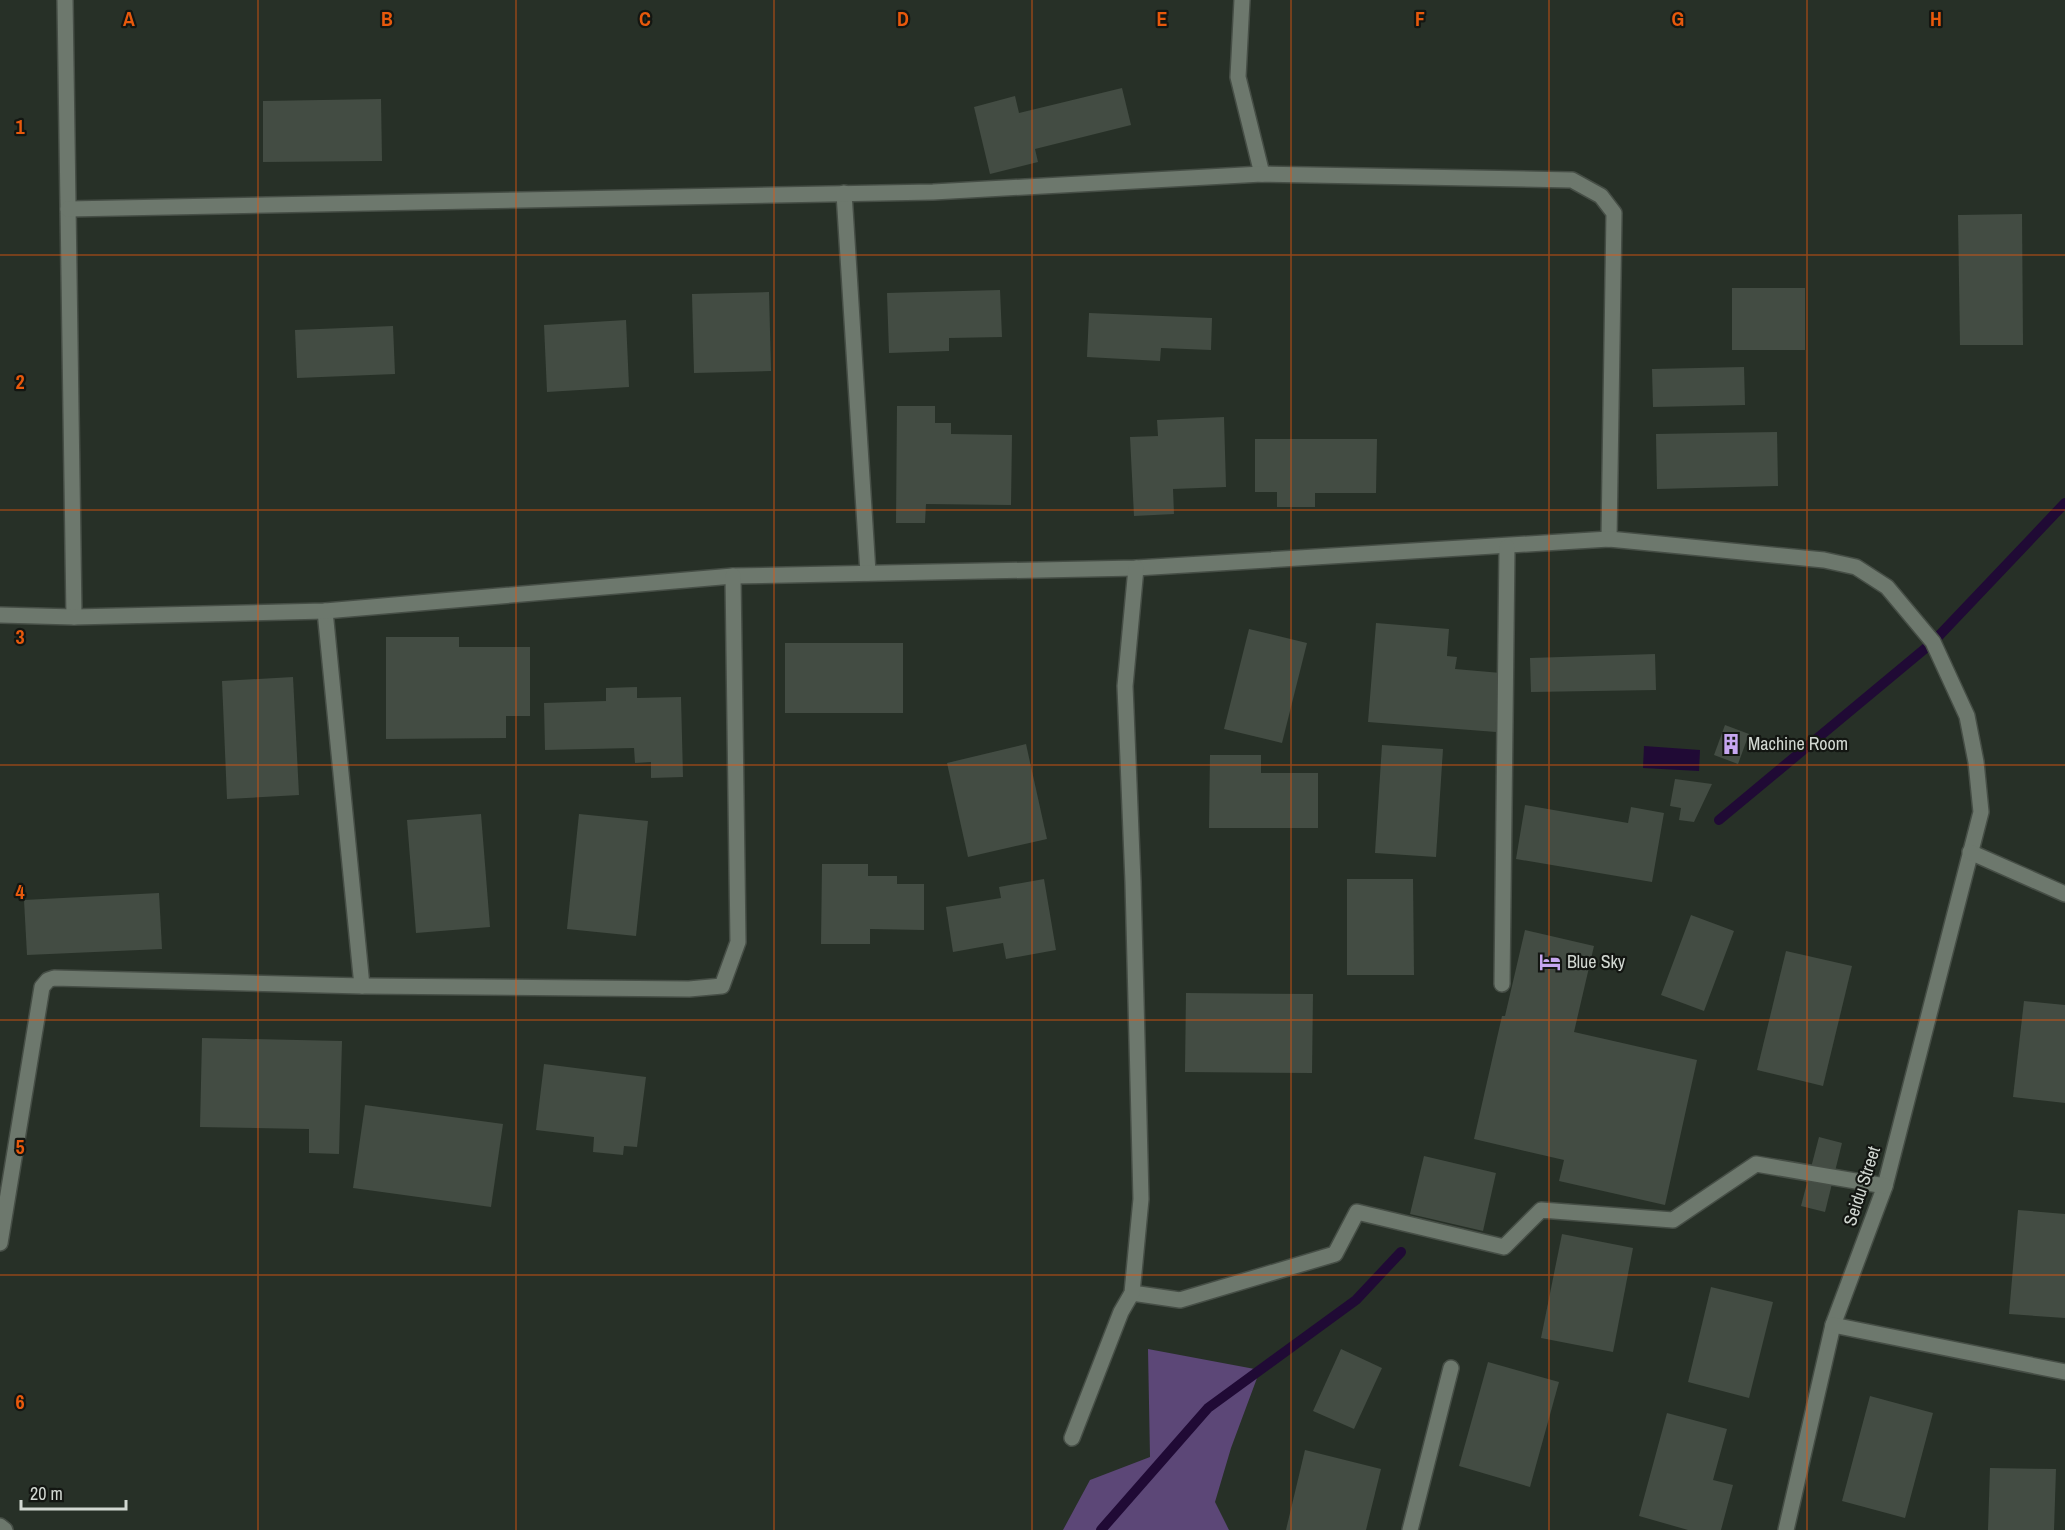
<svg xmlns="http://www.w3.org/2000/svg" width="2065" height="1530" font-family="'Archivo Narrow',sans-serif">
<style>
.forest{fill:#5c4777}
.water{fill:#200a35}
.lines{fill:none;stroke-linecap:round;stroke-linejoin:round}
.stream{stroke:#200a35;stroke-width:10}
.building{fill:#434c43}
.minor-casing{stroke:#464e46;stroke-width:18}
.minor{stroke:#6d786d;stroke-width:15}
.grid{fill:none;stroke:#e8590c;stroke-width:1.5;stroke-opacity:0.55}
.labels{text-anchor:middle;stroke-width:4.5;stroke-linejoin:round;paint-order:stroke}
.poi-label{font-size:18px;fill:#d2d8d2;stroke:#131612;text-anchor:start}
.street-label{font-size:18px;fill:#d2d8d2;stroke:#131612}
.grid-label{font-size:20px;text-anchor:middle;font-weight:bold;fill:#e8590c;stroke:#131612;stroke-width:4.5;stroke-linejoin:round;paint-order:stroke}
</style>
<rect width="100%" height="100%" fill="#273027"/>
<!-- forest -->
<path class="forest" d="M1148,1349L1260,1370L1231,1448L1215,1502L1229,1530H1063L1090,1480L1150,1457Z"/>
<!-- water -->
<path class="water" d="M1644,746L1700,750L1699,771L1643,768Z"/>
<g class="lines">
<!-- stream -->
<g class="stream">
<path d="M1719,820L1933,642L2065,503"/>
<path d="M1101,1530L1208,1408L1356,1300L1401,1252"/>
</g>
</g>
<!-- building -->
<g class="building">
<path d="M1122,88L1131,125L1035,149L1038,162L990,174L974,107L1015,96L1019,113Z"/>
<path d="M381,99L382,161L263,162V101Z"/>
<path d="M2022,214L2023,345H1960L1958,215Z"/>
<rect x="1732" y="288" width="73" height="62"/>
<path d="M1000,290L1002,337L949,338V351L889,353L887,293Z"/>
<path d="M769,292L771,371L694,373L692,294Z"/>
<path d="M1089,313L1212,318L1211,350L1161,348L1160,361L1087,357Z"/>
<path d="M626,320L629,387L547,392L544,325Z"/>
<path d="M393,326L395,374L297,378L295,330Z"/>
<path d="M1744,367L1745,405L1653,407L1652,369Z"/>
<path d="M897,406H935V423H951V434L1012,435L1011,505L926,504L925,523H896Z"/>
<path d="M1224,417L1226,487L1173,489L1174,514L1134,516L1130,437L1158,436L1157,420Z"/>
<path d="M1777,432L1778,486L1657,489L1656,434Z"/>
<path d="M1255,439H1377L1376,493H1315V507H1277V492H1255Z"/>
<path d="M1376,623L1449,629L1447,656L1457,657L1455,669L1501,673L1496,732L1368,722Z"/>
<path d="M1249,629L1307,643L1282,743L1224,729Z"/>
<path d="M386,637H459V647H530V716H506V738L386,739Z"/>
<rect x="785" y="643" width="118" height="70"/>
<path d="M1655,654L1656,690L1531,692L1530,658Z"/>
<path d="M293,677L299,795L227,799L222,681Z"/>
<path d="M637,687V698L681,697L683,777L651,778V762L635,763L634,748L545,750L544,703L606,701V688Z"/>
<path d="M1725,725L1749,734L1738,764L1714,755Z"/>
<path d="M1026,744L1047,839L968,857L947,763Z"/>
<path d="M1382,745L1443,749L1436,857L1375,853Z"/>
<path d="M1210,755H1261V773H1318V828H1209Z"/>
<path d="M1675,779L1712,784L1694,822L1679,820L1681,808L1670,806Z"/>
<path d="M1525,805L1628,823L1631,807L1664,813L1652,882L1516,859Z"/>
<path d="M481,814L490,927L416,933L407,820Z"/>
<path d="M579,814L648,821L636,936L567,929Z"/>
<path d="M822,864H868V876H897V884H924V930L870,929V944H821Z"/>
<path d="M1044,879L1056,950L1006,959L1003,943L953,952L946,907L1001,898L999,887Z"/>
<path d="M1347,879H1413L1414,975H1347Z"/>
<path d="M159,893L162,949L27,955L24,900Z"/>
<path d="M1691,915L1734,931L1704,1011L1661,995Z"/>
<path d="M1525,930L1594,946L1574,1032L1697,1060L1665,1205L1559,1181L1564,1160L1474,1139L1502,1016H1505Z"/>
<path d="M1786,951L1852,966L1823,1086L1757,1070Z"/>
<path d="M1186,993L1313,994L1312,1073L1185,1072Z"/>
<path d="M2024,1001L2065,1005V1103L2013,1097Z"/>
<path d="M202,1038L342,1041L339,1154L309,1153V1129L200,1127Z"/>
<path d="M544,1064L646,1077L637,1147L624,1146L623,1155L593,1152L594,1137L536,1130Z"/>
<path d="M365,1105L503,1124L491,1207L353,1188Z"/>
<path d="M1819,1137L1842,1143L1825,1212L1801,1206Z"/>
<path d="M1424,1156L1496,1173L1483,1231L1410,1214Z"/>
<path d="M2018,1210L2065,1214V1318L2009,1314Z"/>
<path d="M1562,1234L1633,1248L1613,1352L1541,1338Z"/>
<path d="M1711,1287L1773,1302L1749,1398L1688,1382Z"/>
<path d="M1341,1349L1382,1368L1354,1429L1313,1411Z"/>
<path d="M1488,1362L1559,1382L1530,1487L1459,1466Z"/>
<path d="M1870,1396L1933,1413L1905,1518L1842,1501Z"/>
<path d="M1667,1413L1727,1429L1713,1480L1733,1485L1721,1530H1688L1639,1516Z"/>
<path d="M1305,1450L1381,1469L1366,1530H1286Z"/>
<path d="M1990,1468L2056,1469L2054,1530H1988Z"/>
</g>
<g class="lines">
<defs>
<g id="minor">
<path d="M65,0L74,617"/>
<path d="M1242,0L1238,77L1262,174"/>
<path d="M844,193L868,573"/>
<path d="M68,209L933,192L1262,174L1572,180L1601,196L1614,213L1609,539"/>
<path d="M325,611L362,986"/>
<path d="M0,615L74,617L325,611L733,576L1136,568L1609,539L1824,560L1856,567L1887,587L1933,642L1967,716L1976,762L1981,812L1885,1186L1833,1325L1786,1530"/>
<path d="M1970,852L2065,894"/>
<path d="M1502,984L1507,547"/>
<path d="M0,1243L42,987L48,980L54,978L362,986L689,989L722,986L738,942L733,576"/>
<path d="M1132,1293L1180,1300L1335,1254L1357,1212L1504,1247L1541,1210L1673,1220L1756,1164L1885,1186"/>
<path d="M1833,1325L2065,1372"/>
<path d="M1072,1438L1121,1312L1132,1293L1141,1199L1133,882L1125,686L1136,568"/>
<path d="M0,1526L5,1530"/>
<path d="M1410,1530L1451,1368"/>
</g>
</defs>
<!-- minor casing -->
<use href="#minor" class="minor-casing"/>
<!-- minor -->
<use href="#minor" class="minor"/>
</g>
<!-- grid -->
<path class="grid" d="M258,0V1530M516,0V1530M774,0V1530M1032,0V1530M1291,0V1530M1549,0V1530M1807,0V1530M0,255H2065M0,510H2065M0,765H2065M0,1020H2065M0,1275H2065"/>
<!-- icons -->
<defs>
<symbol id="building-bare" viewBox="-9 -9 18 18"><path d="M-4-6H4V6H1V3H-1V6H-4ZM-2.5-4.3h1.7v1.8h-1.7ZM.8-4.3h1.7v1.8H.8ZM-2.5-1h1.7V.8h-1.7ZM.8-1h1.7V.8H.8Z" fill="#c6a6f0" stroke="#131612" stroke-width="2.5" paint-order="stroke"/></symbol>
<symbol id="hotel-bare" viewBox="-9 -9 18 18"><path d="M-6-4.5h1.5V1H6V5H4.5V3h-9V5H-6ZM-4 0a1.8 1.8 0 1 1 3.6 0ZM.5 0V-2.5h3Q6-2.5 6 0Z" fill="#c6a6f0" stroke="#131612" stroke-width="2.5" paint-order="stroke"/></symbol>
</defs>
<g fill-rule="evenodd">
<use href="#building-bare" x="1716" y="729" width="30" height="30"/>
<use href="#hotel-bare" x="1535" y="947" width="30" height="30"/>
</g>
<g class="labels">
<!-- poi labels -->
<g class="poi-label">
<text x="1748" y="750">Machine Room</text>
<text x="1567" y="968">Blue Sky</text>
</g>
<!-- street labels -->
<g class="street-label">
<text transform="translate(1862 1186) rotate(-72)" y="6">Seidu Street</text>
</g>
</g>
<g class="grid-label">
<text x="129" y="26">A</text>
<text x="387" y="26">B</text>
<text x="645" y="26">C</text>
<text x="903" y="26">D</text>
<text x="1162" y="26">E</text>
<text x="1420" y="26">F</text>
<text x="1678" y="26">G</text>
<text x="1936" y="26">H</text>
<text x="20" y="134">1</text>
<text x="20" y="389">2</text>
<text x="20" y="644">3</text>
<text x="20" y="899">4</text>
<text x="20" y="1154">5</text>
<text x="20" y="1409">6</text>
</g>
<!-- scale -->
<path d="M21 1500v9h105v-9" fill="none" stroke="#d2d8d2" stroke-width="3"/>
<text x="30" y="1500" font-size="18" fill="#d2d8d2" stroke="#131612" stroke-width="4.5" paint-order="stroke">20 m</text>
</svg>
